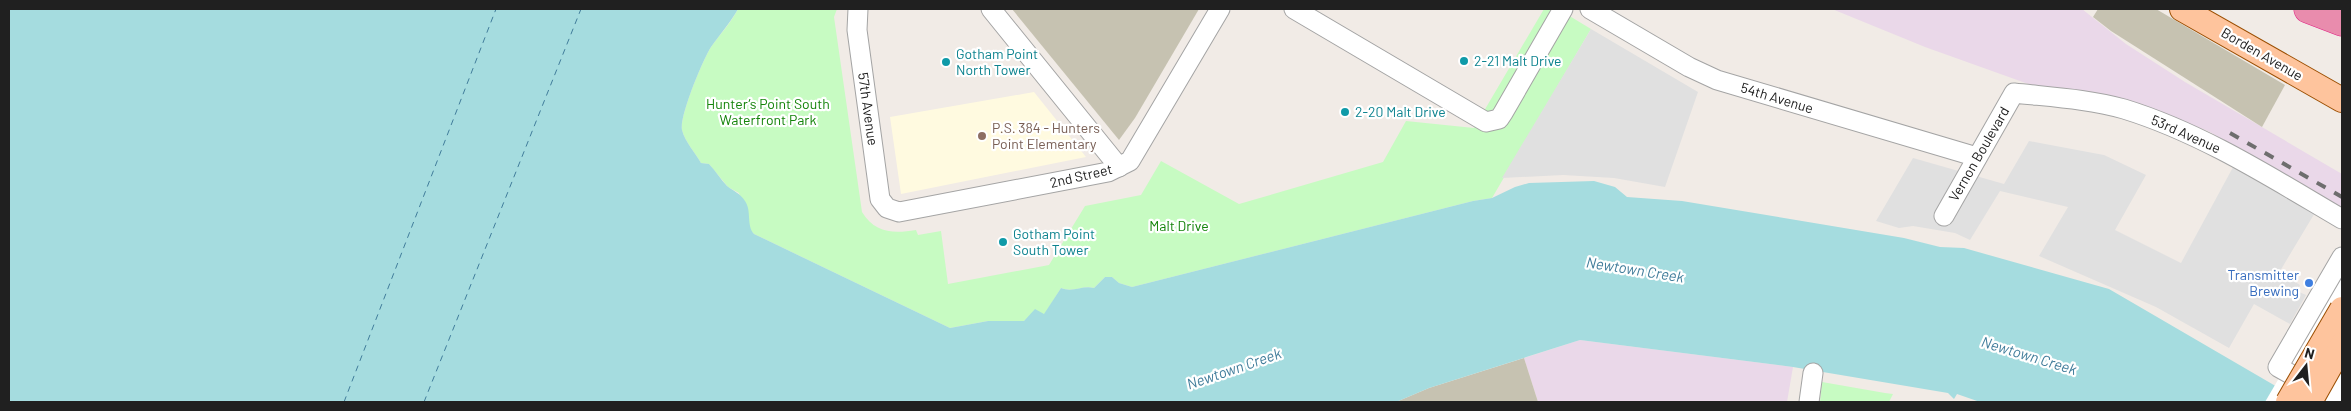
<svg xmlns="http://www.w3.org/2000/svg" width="2351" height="411" font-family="Barlow,sans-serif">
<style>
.industrial{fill:#ead8e9}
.education{fill:#fffae0}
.construction{fill:#c6c2b1}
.park{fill:#c7fbc2}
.parking{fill:#e0e0e0}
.water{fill:#a5dcdf}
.pier{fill:#fff}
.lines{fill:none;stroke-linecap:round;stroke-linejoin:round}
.ferry{stroke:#417d9b;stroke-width:1;stroke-dasharray:6 5;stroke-linecap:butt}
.minor-casing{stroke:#a4a4a4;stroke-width:21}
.major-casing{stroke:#9b4e00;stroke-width:26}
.highway-casing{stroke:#e02183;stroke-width:29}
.minor{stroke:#fff;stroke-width:19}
.major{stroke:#fec49d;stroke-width:24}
.highway{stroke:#e98cad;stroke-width:28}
.rail{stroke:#6e6e6e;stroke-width:4;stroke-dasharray:10 10;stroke-linecap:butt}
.major-bridge-casing{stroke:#9b4e00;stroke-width:26;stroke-linecap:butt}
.major-bridge{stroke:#fec49d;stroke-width:24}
.culture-dot{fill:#0f9aa8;stroke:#fff;stroke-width:2}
.education-dot{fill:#8d6e63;stroke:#fff;stroke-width:2}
.shop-dot{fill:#3f7fe0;stroke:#fff;stroke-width:2}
.labels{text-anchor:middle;stroke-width:4.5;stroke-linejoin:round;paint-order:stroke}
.culture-label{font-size:14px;fill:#0d838f;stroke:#fff;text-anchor:start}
.street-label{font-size:14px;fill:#202020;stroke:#fff}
.park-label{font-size:14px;fill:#138309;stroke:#fff}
.education-label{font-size:14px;fill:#785e54;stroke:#fff;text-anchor:start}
.shop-label{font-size:14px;fill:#366cbe;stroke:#fff;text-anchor:end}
.water-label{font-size:15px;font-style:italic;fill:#417d9b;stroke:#fff}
</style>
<rect width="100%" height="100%" fill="#f1ebe6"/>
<!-- industrial -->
<g class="industrial">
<path d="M1832,9H2082L2126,44L2185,82L2342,174V208L2208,131L2125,99L2034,86L1925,47Z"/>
<path d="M1580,340L1793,367L1787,402H1538L1524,358Z"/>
</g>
<!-- education -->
<path class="education" d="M1034,92L1086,157L901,194L890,117Z"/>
<!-- construction -->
<g class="construction">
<path d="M1012,9H1199L1135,118L1119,140Z"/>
<path d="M2098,9H2156L2285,85L2262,127L2111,31L2093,17Z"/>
<path d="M1524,358L1538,402H1396L1429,388Z"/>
</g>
<!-- park -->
<g class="park">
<path d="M738,9H837L834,17L862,212C875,233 893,234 916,230L918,235L941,231L948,284L1049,265L1085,206L1141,195L1161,161L1239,204L1383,162L1406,121L1474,128L1544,9H1558L1591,29L1492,198L1473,201L1132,287L1119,283L1112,277H1105L1094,288C1083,285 1073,293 1061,288L1044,315L1032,314L1024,321H988L950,328L754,234L751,231L739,193L728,187L709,164L701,163C695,152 685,142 682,130C679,117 703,59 711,47C720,34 731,23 738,9Z"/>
<path d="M1822,382L1885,393L1893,394L1889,402H1820Z"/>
</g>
<!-- parking -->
<g class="parking">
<path d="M1591,29L1698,92L1665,187L1614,178L1563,175L1502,178Z"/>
<path d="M2029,141L2104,155L2146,175L2115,230L2181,263L2238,158L2319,206L2280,271L2275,270L2300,285L2297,291L2306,295L2290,324L2254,304L2229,348L2156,307L2039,256L2068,207L2000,191L1970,240L1955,233L1913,226L1899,228L1876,221L1913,158L2004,184Z"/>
</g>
<!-- water -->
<path class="water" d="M9,9H738C731,22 720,34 711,47C703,59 679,117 682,130C685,142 695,152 701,163L709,164C716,171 720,179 727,186C733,191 740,193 745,201C752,211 746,225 754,234L950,328L988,321H1024L1035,309L1044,314L1061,288C1073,293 1082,285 1094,288L1105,277H1112L1119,283L1132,287L1473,201L1492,198L1515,187L1529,183L1594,181L1615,187L1627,197L1682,201L1904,238L1940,247L1964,248L2109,289L2303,402H1980L1957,394L1954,399L1948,393L1793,367L1580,340L1429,388L1396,402H9Z"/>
<!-- pier -->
<path class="pier" d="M2342,271V367L2322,402H2265Z"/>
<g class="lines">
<!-- ferry -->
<g class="ferry">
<path d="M344,402L496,9"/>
<path d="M424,402L581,9"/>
</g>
<defs>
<g id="minor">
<path d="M858,9L857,30L880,199L887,208L899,212L1108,172L1130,161L1220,9"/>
<path d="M991,9L1119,167"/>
<path d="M1294,9L1486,122L1499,119L1503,113L1563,9"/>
<path d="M1590,9L1689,67L1717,80L1977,157"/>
<path d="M1944,216L2014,93C2050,97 2089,99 2124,109C2202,133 2272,178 2342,219"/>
<path d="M2342,257L2278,367L2333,398L2342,382"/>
<path d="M1809,402L1813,373"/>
</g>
<path id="major" d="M2182,9L2342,100"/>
<path id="highway" d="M2308,9L2342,22"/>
</defs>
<!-- minor casing -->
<use href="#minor" class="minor-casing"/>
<!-- major casing -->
<use href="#major" class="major-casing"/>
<!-- highway casing -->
<use href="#highway" class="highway-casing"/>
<!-- minor -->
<use href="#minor" class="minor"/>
<!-- major -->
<use href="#major" class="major"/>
<!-- highway -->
<use href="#highway" class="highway"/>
<!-- rail -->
<path class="rail" d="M2230,133L2342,197"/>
<defs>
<g id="major-bridge">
<path d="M2288,402L2342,309"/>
<path d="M2310,402L2342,345"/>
</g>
</defs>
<!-- major-bridge casing -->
<use href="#major-bridge" class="major-bridge-casing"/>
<!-- major-bridge -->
<use href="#major-bridge" class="major-bridge"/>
</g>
<!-- markers -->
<g class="culture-dot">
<circle cx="1464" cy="61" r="5"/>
<circle cx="946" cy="62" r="5"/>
<circle cx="1345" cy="112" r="5"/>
<circle cx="1003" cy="242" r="5"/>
</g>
<circle class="education-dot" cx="982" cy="136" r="5"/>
<circle class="shop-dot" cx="2309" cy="283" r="5"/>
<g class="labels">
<!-- culture labels -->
<g class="culture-label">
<text x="956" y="59">Gotham Point<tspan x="956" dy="16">North Tower</tspan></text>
<text x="1474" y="66">2-21 Malt Drive</text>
<text x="1355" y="117">2-20 Malt Drive</text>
<text x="1013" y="239">Gotham Point<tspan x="1013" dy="16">South Tower</tspan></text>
</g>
<!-- street labels -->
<g class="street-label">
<text transform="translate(2262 54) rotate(30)" y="5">Borden Avenue</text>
<text transform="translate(1777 98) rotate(17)" y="5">54th Avenue</text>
<text transform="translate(868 109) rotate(82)" y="5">57th Avenue</text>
<text transform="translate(2186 134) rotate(24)" y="5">53rd Avenue</text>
<text transform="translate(1979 154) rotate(-60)" y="5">Vernon Boulevard</text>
<text transform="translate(1081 176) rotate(-13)" y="5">2nd Street</text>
</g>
<!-- park labels -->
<g class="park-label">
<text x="768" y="109">Hunter’s Point South<tspan x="768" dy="16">Waterfront Park</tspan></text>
<text x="1179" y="231">Malt Drive</text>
</g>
<!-- education labels -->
<g class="education-label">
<text x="992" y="133">P.S. 384 - Hunters<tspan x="992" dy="16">Point Elementary</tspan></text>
</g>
<!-- shop labels -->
<g class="shop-label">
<text x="2299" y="280">Transmitter<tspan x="2299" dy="16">Brewing</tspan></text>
</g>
<!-- water labels -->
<g class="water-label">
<text transform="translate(1635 270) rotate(9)" y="5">Newtown Creek</text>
<text transform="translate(2029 356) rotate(17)" y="5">Newtown Creek</text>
<text transform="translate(1234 369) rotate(-19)" y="5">Newtown Creek</text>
</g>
</g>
<!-- border -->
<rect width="2351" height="411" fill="none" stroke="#202020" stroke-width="20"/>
<!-- north arrow -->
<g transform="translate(2306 366) rotate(16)" stroke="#ffffff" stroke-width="4" paint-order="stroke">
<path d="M0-4L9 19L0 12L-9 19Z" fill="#202020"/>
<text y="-8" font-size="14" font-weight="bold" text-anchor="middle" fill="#202020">N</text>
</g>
</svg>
